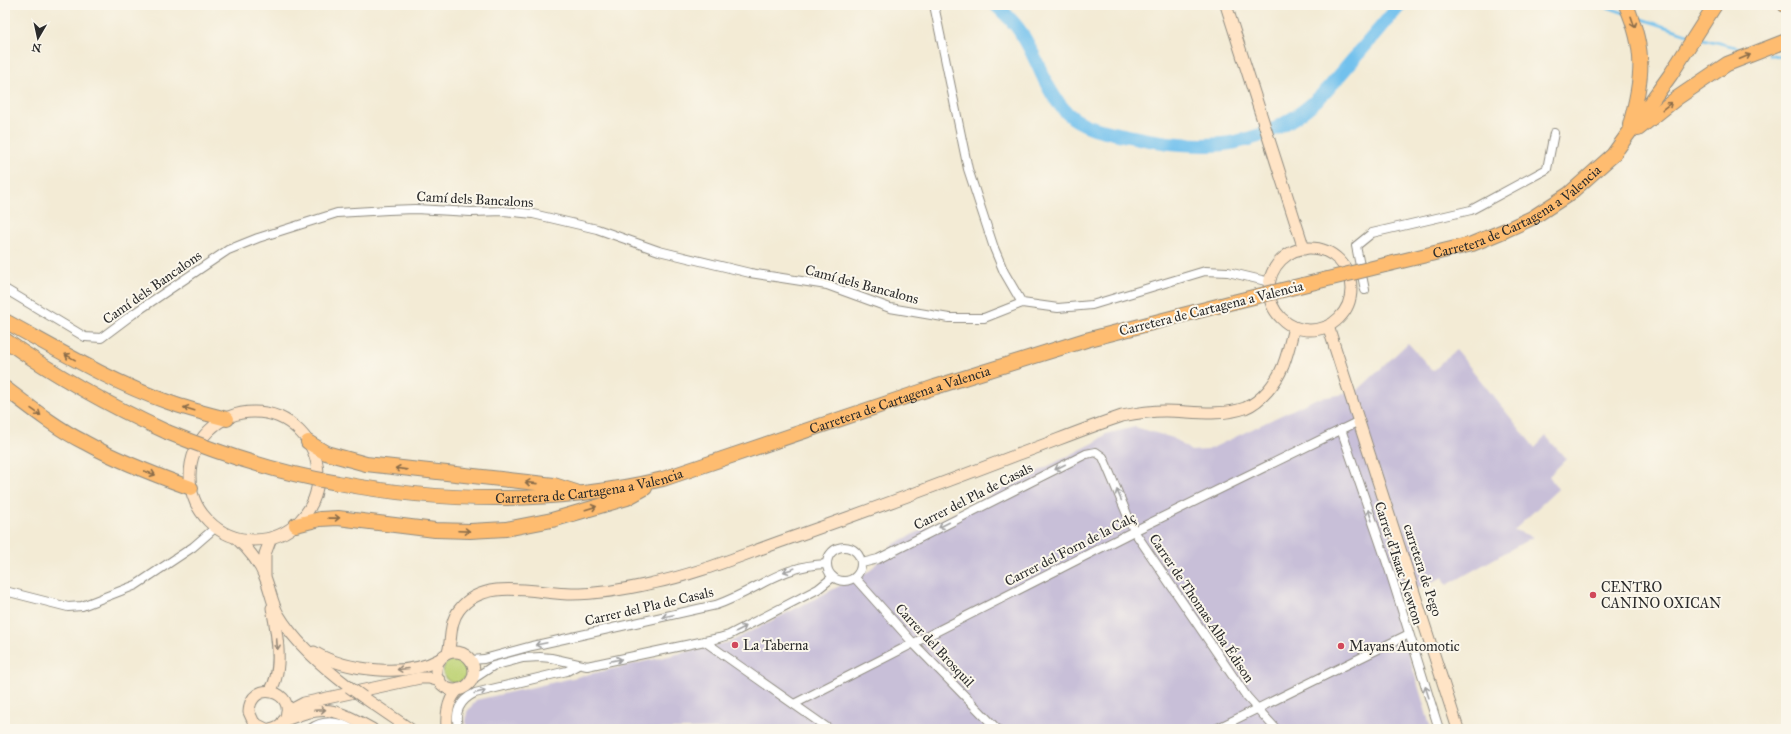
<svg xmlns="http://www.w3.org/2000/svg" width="1791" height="734" font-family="'IM FELL Great Primer',serif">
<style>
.industrial{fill:#c8bfd8}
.green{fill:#bfd376;stroke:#757f50}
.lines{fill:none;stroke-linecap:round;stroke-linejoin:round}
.stream{stroke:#72c1ed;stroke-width:2.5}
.river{stroke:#72c1ed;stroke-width:14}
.street-casing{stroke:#8f8b80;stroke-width:10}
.secondary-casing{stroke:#8f8b80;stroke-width:13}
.highway-casing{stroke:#8f8b80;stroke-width:16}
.street{stroke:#fff;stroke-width:8}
.secondary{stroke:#ffe4c6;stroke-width:11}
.highway{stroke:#febc70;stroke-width:14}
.secondary-bridge-casing{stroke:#8f8b80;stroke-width:13;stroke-linecap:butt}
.highway-bridge-casing{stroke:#8f8b80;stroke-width:16;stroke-linecap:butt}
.secondary-bridge{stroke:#ffe4c6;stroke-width:11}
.highway-bridge{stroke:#febc70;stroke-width:14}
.oneway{stroke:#8a6c4a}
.oneway2{stroke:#a0a0a0}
.oneway3{stroke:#958878}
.poi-dot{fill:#d1495b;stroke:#fbf7ec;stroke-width:1.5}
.labels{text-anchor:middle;stroke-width:4;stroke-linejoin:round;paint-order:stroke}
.street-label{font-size:14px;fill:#2b2b2b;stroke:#fbf7ec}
.poi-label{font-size:14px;fill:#2b2b2b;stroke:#fbf7ec;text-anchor:start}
</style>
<rect width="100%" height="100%" fill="#fbf7ec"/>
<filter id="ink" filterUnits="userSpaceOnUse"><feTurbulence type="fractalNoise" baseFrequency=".025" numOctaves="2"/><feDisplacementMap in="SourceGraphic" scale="8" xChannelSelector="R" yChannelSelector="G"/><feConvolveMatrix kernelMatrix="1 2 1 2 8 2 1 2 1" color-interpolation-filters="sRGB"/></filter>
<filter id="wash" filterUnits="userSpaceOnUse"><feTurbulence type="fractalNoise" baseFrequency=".012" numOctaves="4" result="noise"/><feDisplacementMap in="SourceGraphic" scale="16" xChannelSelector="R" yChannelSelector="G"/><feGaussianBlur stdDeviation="0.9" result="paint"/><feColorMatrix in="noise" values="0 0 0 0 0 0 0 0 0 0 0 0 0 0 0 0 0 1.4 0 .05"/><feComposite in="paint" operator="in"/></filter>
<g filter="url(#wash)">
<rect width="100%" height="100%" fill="#f3ebd5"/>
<!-- industrial -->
<path class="industrial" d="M1408,343L1433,371L1456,350L1535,448L1546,436L1566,459L1549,476L1558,489L1514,530L1533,537L1447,585L1443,577L1392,599L1431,729H468L466,723L467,712L476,700L730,642L871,570L892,545L1094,443L1106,434L1135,427L1173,438L1191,451L1208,450L1315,399L1356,392Z"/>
<!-- green -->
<circle class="green" cx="455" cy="671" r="12"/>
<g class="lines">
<!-- stream -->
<g class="stream">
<path d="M1601,5L1624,13"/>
<path d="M1636,17L1690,35"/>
<path d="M1699,38L1748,50"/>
<path d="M1769,54L1786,58"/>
</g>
<!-- river -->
<path class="river" d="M996,5C1003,12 1011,19 1017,27C1037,53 1043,89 1067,113C1083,128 1108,132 1128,136C1207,153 1267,151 1327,90L1400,5"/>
</g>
</g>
<g filter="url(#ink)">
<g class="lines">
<defs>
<g id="street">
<path d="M934,5L968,169L994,248L1004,272L1022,303"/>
<path d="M5,289L85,337L101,338L133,314L228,250L258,238L337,213L388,210L415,209L471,212L504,211L533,214L597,229L659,251L750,273L827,285L890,308L949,318H984L1022,303L1058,308L1092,305L1205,271L1228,272L1270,282"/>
<path d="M1365,290L1356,246L1372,233L1471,210L1547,169L1554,133"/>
<path d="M1341,429L1390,572L1439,729"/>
<circle cx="844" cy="564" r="17"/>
<path d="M862,563L878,559L1086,454L1096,452L1103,457L1134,531L1247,697L1276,729"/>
<path d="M855,578L914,644L997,729"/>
<path d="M5,591L68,607L82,606L136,585L193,547L216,527"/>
<path d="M704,641L829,729"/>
<path d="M471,660L484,659L532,646L716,605C757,591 780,565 827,564"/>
<path d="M473,679L493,666L523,658L540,657L551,658L587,666L719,638L729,635L818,589L833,577"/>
<path d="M794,704L1134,531L1359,421"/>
<path d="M310,729C324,719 338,721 352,729"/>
<path d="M459,729C453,713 460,700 475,693L567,671L578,665"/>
<path d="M1216,729L1409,634"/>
</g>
<g id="secondary">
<path d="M1226,5L1304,249"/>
<circle cx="1310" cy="289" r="41"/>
<path d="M1328,326L1458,729"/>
<circle cx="254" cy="476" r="64"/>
<path d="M236,538C248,549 259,562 265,577C270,589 272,603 278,614C295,643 323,667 349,687"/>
<path d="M265,575V554L271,538"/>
<path d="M314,652C346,671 407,678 440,659"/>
<circle cx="455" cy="671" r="19"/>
<path d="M448,653C452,639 449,623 459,610C484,576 537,594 572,594C599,594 627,589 653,583C698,574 742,555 785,540C862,513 938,485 1014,456C1050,443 1086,428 1122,416C1137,413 1150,411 1165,411C1190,411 1220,417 1245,408C1262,401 1276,383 1283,366C1288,353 1291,340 1294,327"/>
<path d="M270,691C284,671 277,632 272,608"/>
<path d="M363,697L410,729"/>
<path d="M287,712L304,703L420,678H429L440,681"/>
<path d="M283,721C325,704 334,708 372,729"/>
<path d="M266,729L254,723L249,712C250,678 298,691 285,719C282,725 276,728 270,729"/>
<path d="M447,729C446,715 447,699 459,689"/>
</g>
<g id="highway">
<path d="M1626,5C1646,51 1643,78 1630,125"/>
<path d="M1785,5H1786"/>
<path d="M1638,129L1677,98L1727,64L1786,41"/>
<path id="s1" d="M1385,265L1472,244L1506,230L1532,218L1569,194L1613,155L1671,74L1715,5"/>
<path d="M5,321C58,350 111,382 168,402C187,409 207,414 227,419"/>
<path d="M5,340C56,376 110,406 167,432"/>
<path d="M5,388C30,407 56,428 84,442C118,461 155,475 191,488"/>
<path d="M308,442L326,453L366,464L554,485L576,492"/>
<path id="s2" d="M338,483C445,503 557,504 663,479L935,387L1086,340L1233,302"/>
<path d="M296,525L320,519L338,518L435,530L470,531L506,529L552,520L627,498L645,488"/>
</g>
</defs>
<!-- street casing -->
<use href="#street" class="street-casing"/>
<!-- secondary casing -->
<use href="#secondary" class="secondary-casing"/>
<!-- highway casing -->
<use href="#highway" class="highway-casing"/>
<!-- street -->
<use href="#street" class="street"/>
<!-- secondary -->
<use href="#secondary" class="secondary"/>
<!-- highway -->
<use href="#highway" class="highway"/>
<defs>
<path id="secondary-bridge" d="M349,687L363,697"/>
<g id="highway-bridge">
<path d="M1233,302L1385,265"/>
<path d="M167,432C223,455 278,473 338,483"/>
</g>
</defs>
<!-- secondary-bridge casing -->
<use href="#secondary-bridge" class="secondary-bridge-casing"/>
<!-- highway-bridge casing -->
<use href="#highway-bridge" class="highway-bridge-casing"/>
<!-- secondary-bridge -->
<use href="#secondary-bridge" class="secondary-bridge"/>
<!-- highway-bridge -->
<use href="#highway-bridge" class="highway-bridge"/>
</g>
<!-- one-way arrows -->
<defs><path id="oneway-shaft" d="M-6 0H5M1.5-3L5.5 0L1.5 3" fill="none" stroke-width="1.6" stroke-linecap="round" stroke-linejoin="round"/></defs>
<g class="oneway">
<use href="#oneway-shaft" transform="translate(1633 22) rotate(71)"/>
<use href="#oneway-shaft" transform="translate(1745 57) rotate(-23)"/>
<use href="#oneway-shaft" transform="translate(1667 106) rotate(-38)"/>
<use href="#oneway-shaft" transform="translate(70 357) rotate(-151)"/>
<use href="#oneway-shaft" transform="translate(189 409) rotate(-163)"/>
<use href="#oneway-shaft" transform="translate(36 412) rotate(35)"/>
<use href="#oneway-shaft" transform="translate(401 469) rotate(-172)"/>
<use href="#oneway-shaft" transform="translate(150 473) rotate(20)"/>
<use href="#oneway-shaft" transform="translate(531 483) rotate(-174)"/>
<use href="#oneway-shaft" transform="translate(591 508) rotate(-17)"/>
<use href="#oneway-shaft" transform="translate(334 518) rotate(-1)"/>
<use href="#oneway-shaft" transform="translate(464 531) rotate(2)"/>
</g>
<g class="oneway2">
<use href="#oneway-shaft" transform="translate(1060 467) rotate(153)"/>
<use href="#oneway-shaft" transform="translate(1119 495) rotate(-113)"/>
<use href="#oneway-shaft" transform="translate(1370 515) rotate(-109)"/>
<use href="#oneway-shaft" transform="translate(944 525) rotate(153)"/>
<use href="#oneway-shaft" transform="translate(789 570) rotate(162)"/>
<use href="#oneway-shaft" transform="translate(668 616) rotate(168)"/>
<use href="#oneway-shaft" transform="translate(741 629) rotate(-27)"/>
<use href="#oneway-shaft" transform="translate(541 644) rotate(168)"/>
<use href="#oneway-shaft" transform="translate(616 660) rotate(-12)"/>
<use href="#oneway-shaft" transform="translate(480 692) rotate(-15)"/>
<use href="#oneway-shaft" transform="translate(1427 692) rotate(-108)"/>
</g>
<g class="oneway3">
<use href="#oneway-shaft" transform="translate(277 644) rotate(85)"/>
<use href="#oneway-shaft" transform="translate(403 669) rotate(175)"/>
<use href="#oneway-shaft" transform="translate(320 710) rotate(-3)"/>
</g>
</g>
<!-- markers -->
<g class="poi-dot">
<circle cx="1593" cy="595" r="4"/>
<circle cx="735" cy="645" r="4"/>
<circle cx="1341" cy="646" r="4"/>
</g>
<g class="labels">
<!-- street labels -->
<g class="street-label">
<text transform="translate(475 199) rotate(3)" y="5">Camí dels Bancalons</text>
<text dy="5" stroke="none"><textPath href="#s1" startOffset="144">Carretera de Cartagena a Valencia</textPath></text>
<text transform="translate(862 284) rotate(15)" y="5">Camí dels Bancalons</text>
<text transform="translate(152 287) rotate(-35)" y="5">Camí dels Bancalons</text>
<text transform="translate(1211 308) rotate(-14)" y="5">Carretera de Cartagena a Valencia</text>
<text dy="5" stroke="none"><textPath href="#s2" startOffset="577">Carretera de Cartagena a Valencia</textPath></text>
<text dy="5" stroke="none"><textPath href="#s2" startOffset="253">Carretera de Cartagena a Valencia</textPath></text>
<text transform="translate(973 496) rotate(-27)" y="5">Carrer del Pla de Casals</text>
<text transform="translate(1070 549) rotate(-27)" y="5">Carrer del Forn de la Calç</text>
<text transform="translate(1399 563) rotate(72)" y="5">Carrer d'Isaac Newton</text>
<text transform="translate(1423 570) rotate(72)" y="5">carretera de Pego</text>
<text transform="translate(649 606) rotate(-13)" y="5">Carrer del Pla de Casals</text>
<text transform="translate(1202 608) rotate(56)" y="5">Carrer de Thomas Alba Édison</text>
<text transform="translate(935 645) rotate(47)" y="5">Carrer del Brosquil</text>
</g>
<!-- poi labels -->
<g class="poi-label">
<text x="1601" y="592">CENTRO<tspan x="1601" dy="16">CANINO OXICAN</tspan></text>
<text x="743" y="650">La Taberna</text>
<text x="1349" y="651">Mayans Automotic</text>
</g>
</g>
<!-- margin -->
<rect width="1791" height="734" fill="none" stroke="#fbf7ec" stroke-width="20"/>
<!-- north arrow -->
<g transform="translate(38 38) rotate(189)" stroke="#fbf7ec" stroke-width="3" paint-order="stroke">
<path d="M0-3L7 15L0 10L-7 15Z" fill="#2b2b2b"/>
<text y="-6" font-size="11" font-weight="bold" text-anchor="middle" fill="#2b2b2b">N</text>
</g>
</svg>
